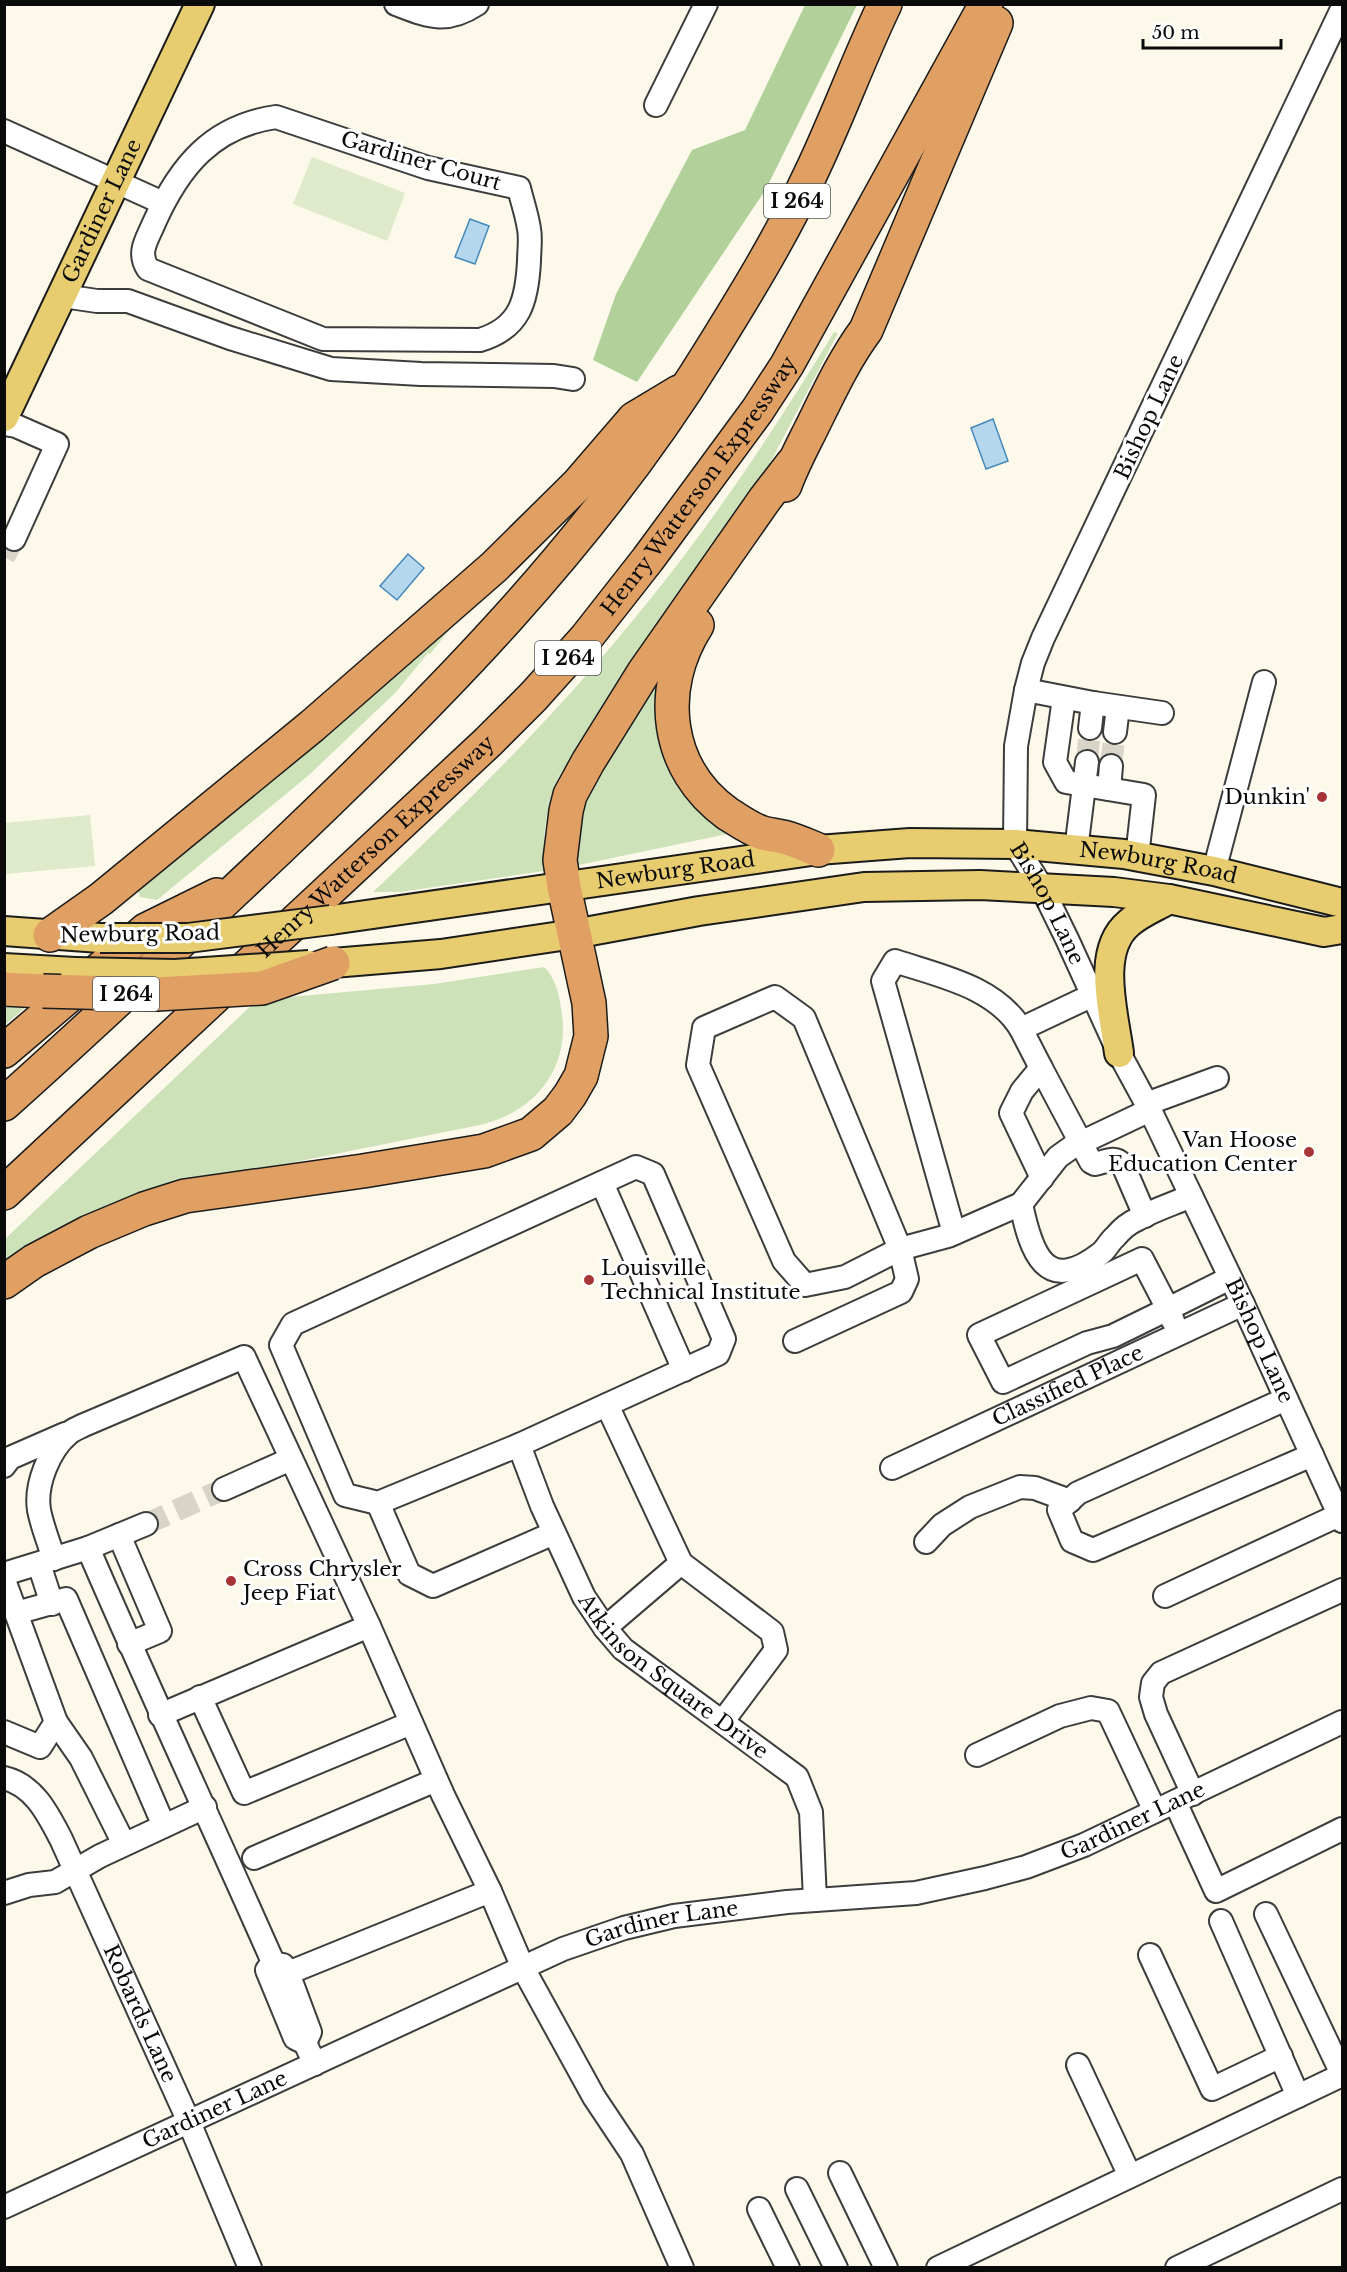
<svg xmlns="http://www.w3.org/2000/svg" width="1347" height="2272" font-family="'Libre Baskerville',serif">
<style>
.green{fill:#cde2b9}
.forest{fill:#b1d09a}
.pitch{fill:#deeac9}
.water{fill:#b5d7ed;stroke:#4689bb;stroke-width:1.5}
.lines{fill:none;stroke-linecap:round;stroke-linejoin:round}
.minor-tunnel{stroke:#d8d5c8;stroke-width:22;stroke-dasharray:22 11;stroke-linecap:butt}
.minor-casing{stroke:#3d3d3d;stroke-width:26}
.major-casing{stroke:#1b1b1b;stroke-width:32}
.highway-casing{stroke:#1b1b1b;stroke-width:36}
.minor{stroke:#fff;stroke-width:22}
.major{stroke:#e7cd70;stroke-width:28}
.highway{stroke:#e1a063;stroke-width:33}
.major-bridge-casing{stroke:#1b1b1b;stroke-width:32;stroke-linecap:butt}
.highway-bridge-casing{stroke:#1b1b1b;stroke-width:36;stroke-linecap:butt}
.major-bridge{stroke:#e7cd70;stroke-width:28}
.highway-bridge{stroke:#e1a063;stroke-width:33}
.poi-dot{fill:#a73537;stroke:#fff;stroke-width:2}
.labels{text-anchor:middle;stroke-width:6;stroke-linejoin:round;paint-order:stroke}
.shield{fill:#fff;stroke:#545454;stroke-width:1.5}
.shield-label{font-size:20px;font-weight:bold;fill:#0a0a0a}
.street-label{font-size:21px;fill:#0a0a0a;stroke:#fff}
.poi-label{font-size:21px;fill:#0a0a0a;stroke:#fff;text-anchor:end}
</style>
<rect width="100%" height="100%" fill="#fcf9ea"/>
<!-- green -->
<g class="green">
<path d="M834,332L838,333L768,467L559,776C545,812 543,832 544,871L400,892H373C465,805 554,717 634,619C709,529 773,432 834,332Z"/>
<path d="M468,607L430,654L428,653L396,692L309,775L157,900L140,897L138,890Z"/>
<path d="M656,680L661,684L732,833L574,866L575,815Z"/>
<path d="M544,967C555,977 559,994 561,1008C572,1067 536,1112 480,1125L260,1169L5,1270V1239L257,1000L434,984Z"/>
<path d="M5,1002L29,1004L5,1025Z"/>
</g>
<!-- forest -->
<path class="forest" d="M805,5H857L766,189L637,382L593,360L616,294L692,150L745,130Z"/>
<!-- pitch -->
<g class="pitch">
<path d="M312,157L405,193L387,241L293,204Z"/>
<path d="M90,815L95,866L5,874V823Z"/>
</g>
<!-- water -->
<g class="water">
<path d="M470,219L489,226L475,264L455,257Z"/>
<path d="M993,419L1008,461L986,469L971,428Z"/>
<path d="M408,554L424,568L397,600L380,586Z"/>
</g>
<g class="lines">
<!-- minor-tunnel -->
<g class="minor-tunnel">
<path d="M4,557L14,539"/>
<path d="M1087,762L1090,728"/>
<path d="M1111,766L1115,732"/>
<path d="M146,1524L224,1489"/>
</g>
<defs>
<g id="minor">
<path d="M396,4C428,16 445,25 477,4"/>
<path id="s1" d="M1342,9L1043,638L1033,663L1026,690L1016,746L1015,844L1041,886L1067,939L1119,1053L1150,1110L1243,1304L1342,1521"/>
<path d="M656,105L706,4"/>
<path d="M276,117L428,168L519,188C522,201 527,215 529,229C531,239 529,251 529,261C527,301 520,328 480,340L323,339L148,269C137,252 147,240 154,223C179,167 212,126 276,117Z"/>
<path d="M4,131L163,203"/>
<path d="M63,296L97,301H128L230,338L331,369L421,374L554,376L573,379"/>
<path d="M4,424L16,426L57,444L14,539"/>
<path d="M1026,690L1093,703L1162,713"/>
<path d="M1064,698L1055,762L1066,782L1144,795L1137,857"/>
<path d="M1090,728L1093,703"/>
<path d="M1115,732L1118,707"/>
<path d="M1109,789L1111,766"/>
<path d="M1076,850L1087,762"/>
<path d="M1214,871L1264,682"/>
<path d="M1041,1068L1091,1162L1095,1164C1106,1162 1114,1155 1123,1165L1145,1216"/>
<path d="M1146,1104L1217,1078"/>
<path d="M1042,1178L1011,1113L1022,1091L1041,1068L1021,1029L1093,995"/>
<path d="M602,1183L684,1370"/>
<path d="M1021,1204C1031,1252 1045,1296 1100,1254C1106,1250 1109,1242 1115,1237C1120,1231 1129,1223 1136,1220C1153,1210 1173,1204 1191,1196"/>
<path d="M954,1233L883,981L895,961C939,976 995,986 1021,1029"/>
<path d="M1142,1259L1168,1309L1113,1336L1087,1343L1003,1382L979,1335Z"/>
<path d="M1173,1321L1168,1309L1230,1278"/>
<path d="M795,1341L901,1292L907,1279L900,1249L804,1018L775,997L704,1028L698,1065L784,1261L805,1285L845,1277L900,1249L948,1236L1021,1204L1058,1157L1072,1147L1150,1110"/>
<path d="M1286,1399L1078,1493L1059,1510L1072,1541L1093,1550L1312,1455"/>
<path d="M607,1405L681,1563L772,1632L776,1650L723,1721"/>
<path id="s2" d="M519,1445L542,1506L584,1597L605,1628L623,1649L797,1777L811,1812L815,1900"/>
<path d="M4,1466L10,1458L65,1434"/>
<path id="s3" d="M892,1468L1243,1304"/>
<path d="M224,1489L291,1459"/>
<path d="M378,1503L519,1445L718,1354L724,1339L653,1174L636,1167L293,1324L281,1345L345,1495L378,1503L409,1574L433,1586L554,1533"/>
<path d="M119,1535L160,1631L129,1644"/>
<path d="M926,1542L942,1525L970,1507L1020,1487L1035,1488L1070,1501"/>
<path d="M88,1548L146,1524"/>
<path d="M54,1559C49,1543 42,1526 39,1510C35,1485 49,1450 68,1434C72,1430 78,1428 84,1425L244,1357L369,1626L443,1795L490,1891"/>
<path d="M39,1564L52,1604"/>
<path d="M4,1574L88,1548C148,1687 212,1824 273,1962"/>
<path d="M4,1580L56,1722L40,1747L4,1732"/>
<path d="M1165,1596L1339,1515"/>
<path d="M16,1613L66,1599L164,1826"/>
<path d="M605,1628L681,1563"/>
<path d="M200,1697L244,1793L411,1723"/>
<path d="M160,1715L369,1626"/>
<path d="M56,1722L81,1758L124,1844"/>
<path d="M977,1755L1060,1716L1091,1708L1108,1711L1155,1811"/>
<path id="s4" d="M4,1778C34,1785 48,1814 61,1839L189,2122L250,2268"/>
<path d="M1193,1794L1156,1714L1151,1697L1153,1683L1161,1673L1342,1590"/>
<path d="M1175,1802L1216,1891L1342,1829"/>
<path d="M254,1858L436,1780"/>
<path d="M4,1893L29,1885L55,1882L100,1856L205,1807"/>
<path d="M1266,1914L1342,2074"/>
<path d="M1221,1921L1298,2096"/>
<path d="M1150,1955L1212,2089L1281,2056"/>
<path d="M273,1962L267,1970L295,2038L305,2043L315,2064"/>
<path d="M277,1964L283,1965L288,1973L310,2032L305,2043"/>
<path d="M288,1973L490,1891L523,1968L594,2097L632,2154L682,2268"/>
<path d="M1078,2065L1130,2176"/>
<path d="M840,2173L886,2268"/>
<path d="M797,2189L836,2268"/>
<path id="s5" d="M4,2207L563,1949L624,1928L674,1916L787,1902L916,1893L985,1878L1026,1867L1084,1845L1342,1722"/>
<path d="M759,2209L788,2268"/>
<path d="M938,2268L1342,2075"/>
<path d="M1177,2268L1342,2189"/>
</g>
<g id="major">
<path id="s6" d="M4,417L200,4"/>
<path id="s7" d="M331,920L818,850L910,843L1015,844L1124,854L1214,871L1342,903"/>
<path d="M4,931L100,938"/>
<path d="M333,963L441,954L574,934L699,911L864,887L980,885L1114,892L1169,899L1324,932L1342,929"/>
<path d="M4,968L75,972"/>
<path d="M1119,1053C1114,1014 1095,951 1129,923C1140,913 1156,907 1169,899"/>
</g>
<g id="highway">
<path d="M785,485C792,466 801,449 810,431C827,397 843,361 866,330L996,23"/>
<path d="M697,625C656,689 665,769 728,814C738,820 749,828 760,832C767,835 776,835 783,837C795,840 806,845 818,850"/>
<path d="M50,935L101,899L312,726L494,567L578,484L634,419L679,392"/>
<path d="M4,989L43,991"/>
<path d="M4,1051L146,930L217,895"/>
<path d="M4,1104C97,1021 187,936 277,851C436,700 592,543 708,355C744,297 781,237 810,175C837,119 858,60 885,4"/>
<path id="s8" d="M4,1193L488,742L533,697L586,638L648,559L757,411L787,365L986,4"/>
<path d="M4,1282L34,1261L89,1232L144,1209L185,1196L363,1171L484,1151L531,1134L558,1111L570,1095L581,1076L591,1036L589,1003L564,887L560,860L566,811L570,795L588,762L644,672L765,499L792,464"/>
</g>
</defs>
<!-- minor casing -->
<use href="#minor" class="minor-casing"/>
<!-- major casing -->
<use href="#major" class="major-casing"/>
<!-- highway casing -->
<use href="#highway" class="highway-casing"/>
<!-- minor -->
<use href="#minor" class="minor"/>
<!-- major -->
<use href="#major" class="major"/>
<!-- highway -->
<use href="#highway" class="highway"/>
<defs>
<g id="major-bridge">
<path d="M100,938H188L331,920"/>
<path d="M75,972L175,974L309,965"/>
</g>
<path id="highway-bridge" d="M43,991L157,994L262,988L333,963"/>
</defs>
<!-- major-bridge casing -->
<use href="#major-bridge" class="major-bridge-casing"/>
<!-- highway-bridge casing -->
<use href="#highway-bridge" class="highway-bridge-casing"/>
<!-- major-bridge -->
<use href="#major-bridge" class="major-bridge"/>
<!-- highway-bridge -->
<use href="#highway-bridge" class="highway-bridge"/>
</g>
<!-- markers -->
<g class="poi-dot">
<circle cx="1322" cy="797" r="6"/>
<circle cx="1309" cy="1152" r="6"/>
<circle cx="589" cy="1280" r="6"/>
<circle cx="231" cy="1581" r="6"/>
</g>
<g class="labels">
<!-- shield labels -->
<g class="shield">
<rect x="764" y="184" width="66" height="34" rx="4.5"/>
<rect x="535" y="641" width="66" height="34" rx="4.5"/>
<rect x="93" y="977" width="66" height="34" rx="4.5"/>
</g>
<g class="shield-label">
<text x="797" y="208">I 264</text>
<text x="568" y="665">I 264</text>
<text x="126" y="1001">I 264</text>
</g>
<!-- street labels -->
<g class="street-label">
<text transform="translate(421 161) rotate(16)" y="7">Gardiner Court</text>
<text dy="7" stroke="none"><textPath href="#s6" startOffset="228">Gardiner Lane</textPath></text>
<text transform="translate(1149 417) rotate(-65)" y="7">Bishop Lane</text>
<text dy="7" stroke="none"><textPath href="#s8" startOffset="994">Henry Watterson Expressway</textPath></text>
<text dy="7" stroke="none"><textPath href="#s8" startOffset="508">Henry Watterson Expressway</textPath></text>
<text dy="7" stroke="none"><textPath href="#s7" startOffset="834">Newburg Road</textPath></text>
<text dy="7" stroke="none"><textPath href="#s7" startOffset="348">Newburg Road</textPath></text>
<text dy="7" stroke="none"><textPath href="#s1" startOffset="974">Bishop Lane</textPath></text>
<text transform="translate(140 934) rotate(-1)" y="7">Newburg Road</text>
<text dy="7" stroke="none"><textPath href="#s1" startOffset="1460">Bishop Lane</textPath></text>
<text dy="7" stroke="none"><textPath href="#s3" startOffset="194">Classified Place</textPath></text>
<text dy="7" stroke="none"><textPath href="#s2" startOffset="286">Atkinson Square Drive</textPath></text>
<text dy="7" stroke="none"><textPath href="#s5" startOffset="1204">Gardiner Lane</textPath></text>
<text dy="7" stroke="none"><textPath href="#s5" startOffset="718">Gardiner Lane</textPath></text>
<text dy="7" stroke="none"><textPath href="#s4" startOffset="278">Robards Lane</textPath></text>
<text dy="7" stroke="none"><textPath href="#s5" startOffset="232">Gardiner Lane</textPath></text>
</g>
<!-- poi labels -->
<g class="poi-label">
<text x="1310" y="804">Dunkin'</text>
<text x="1297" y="1147">Van Hoose<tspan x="1297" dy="24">Education Center</tspan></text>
<text x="601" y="1275" text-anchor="start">Louisville<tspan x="601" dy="24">Technical Institute</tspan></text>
<text x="243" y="1576" text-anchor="start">Cross Chrysler<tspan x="243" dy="24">Jeep Fiat</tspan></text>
</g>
</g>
<!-- border -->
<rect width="1347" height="2272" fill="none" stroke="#0a0a0a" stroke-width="12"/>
<!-- scale -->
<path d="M1143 39v9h138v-9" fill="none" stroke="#0a0a0a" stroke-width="3"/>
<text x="1152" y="39" font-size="18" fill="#0a0a0a" stroke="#ffffff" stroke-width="4.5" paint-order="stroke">50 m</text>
</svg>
